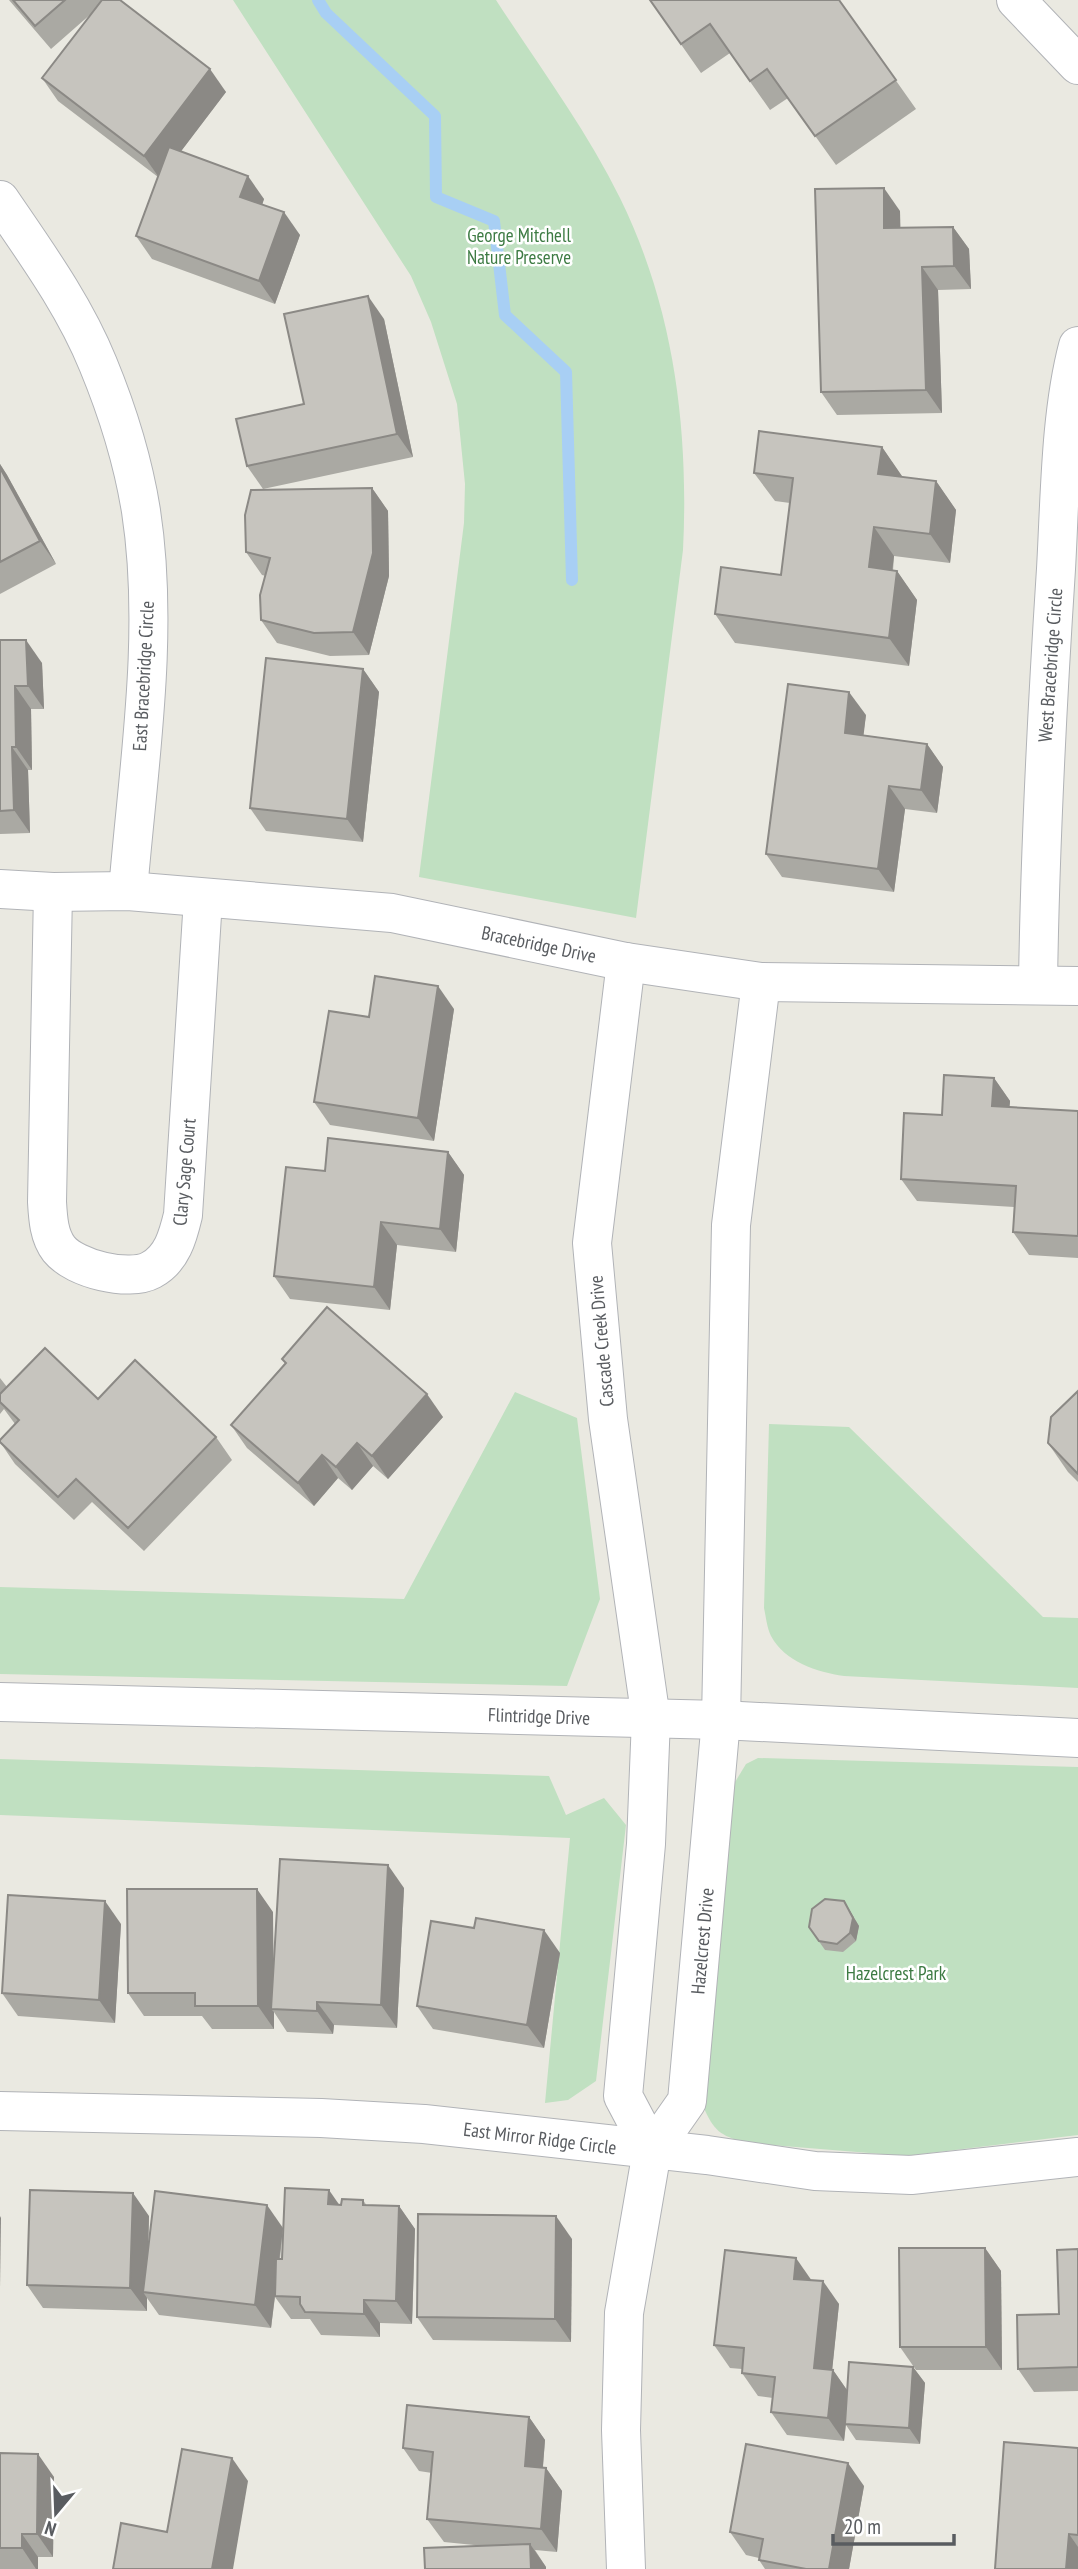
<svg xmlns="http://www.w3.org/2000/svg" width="1078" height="2569" font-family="'PT Sans Narrow',sans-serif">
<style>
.green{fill:#c0e0c1}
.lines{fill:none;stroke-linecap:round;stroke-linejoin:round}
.stream{stroke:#a8cff4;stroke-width:12}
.minor-casing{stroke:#b1b3b7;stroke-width:40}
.tertiary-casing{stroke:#b1b3b7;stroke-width:40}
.minor{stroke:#fff;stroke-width:38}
.tertiary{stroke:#fff;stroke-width:38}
.wall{fill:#aaa9a3}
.shaded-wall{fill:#8b8985}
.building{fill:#c6c4be;stroke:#8b8985;stroke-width:2}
.labels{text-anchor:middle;stroke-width:5;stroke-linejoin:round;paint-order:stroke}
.park-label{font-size:19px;fill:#3d7b43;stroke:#fff}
.street-label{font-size:19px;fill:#595c60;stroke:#fff}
</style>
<rect width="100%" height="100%" fill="#eae9e1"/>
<!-- green -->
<g class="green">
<path d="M233,0H496C538,65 586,129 620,198C674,308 689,429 683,550L636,918L419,877L464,523L465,484L457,404L431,322L411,276Z"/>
<path d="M515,1392L577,1418L600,1599L567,1686L0,1674V1587L404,1599Z"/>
<path d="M769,1424L849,1427L1043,1617L1078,1618V1688L844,1676C817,1672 785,1662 771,1636C767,1628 766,1617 764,1608Z"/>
<path d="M758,1758L1078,1767V2135L906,2156L746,2143C719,2135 714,2131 703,2106L729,1792L746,1764Z"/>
<path d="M0,1759L549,1776L566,1815L604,1798L626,1825L596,2081L568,2100L545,2103L570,1838L0,1815Z"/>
</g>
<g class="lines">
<!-- stream -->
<path class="stream" d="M318,0L326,13L435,116L436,197L494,221L505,315L566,372L572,580"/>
<defs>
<g id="minor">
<path d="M1016,0L1078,65"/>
<path d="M0,200C36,253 74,305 98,364C117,410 133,461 141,511C160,634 138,768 128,891"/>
<path d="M0,889L53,892L128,891L392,913L626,962L761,982L1078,986"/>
<path d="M53,892L47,1202C48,1219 49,1236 59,1249C75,1269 129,1282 151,1270C172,1259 178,1236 183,1215L203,899"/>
<path d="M626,962L592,1243L608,1419L651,1719L646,1844L623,2096L652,2151"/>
<path d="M1038,984C1040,846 1047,708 1056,569C1060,499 1060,414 1078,346"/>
<path d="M0,2111L321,2118L424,2124L707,2155L815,2171L911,2175L1078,2157"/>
<path d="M626,2569L621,2430L624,2313L652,2151L687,2101L721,1720L731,1225L761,982"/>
</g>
<path id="tertiary" d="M0,1702L721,1720L1078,1738"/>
</defs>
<!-- minor casing -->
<use href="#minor" class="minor-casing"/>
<!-- tertiary casing -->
<use href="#tertiary" class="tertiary-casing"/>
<!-- minor -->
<use href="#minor" class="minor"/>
<!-- tertiary -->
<use href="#tertiary" class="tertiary"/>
</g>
<!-- wall -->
<g class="wall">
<path d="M9,0H120L226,92L181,151L264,199L262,205L300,235L275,304L152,259L136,236L158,177L58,101L42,78L92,13L51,49Z"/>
<path d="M650,0H839L916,109L836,165L788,98L770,110L730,53L701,73Z"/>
<path d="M900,211V228L953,227L969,249L971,289L938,290L942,413L837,415L821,392Z"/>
<path d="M384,319L413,457L263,489L247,466Z"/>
<path d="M882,447L902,477L936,481L956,510L950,563L894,556L893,571H897L917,600L909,666L735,643L715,614L781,575L790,503L775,501L754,473Z"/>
<path d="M0,464L7,475L56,564L0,594Z"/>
<path d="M372,488L388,511L389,576L369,655L330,656L277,643L261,620L266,576L262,575L246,552Z"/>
<path d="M0,640L42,663L44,709H31L32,770H28L30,833L0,834Z"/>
<path d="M363,669L379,692L363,842L266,831L250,808Z"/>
<path d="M866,715L863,735L927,744L943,767L937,813L905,809L894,892L782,877L766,854Z"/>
<path d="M454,1009L434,1141L330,1125L314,1102L369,1017Z"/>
<path d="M994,1078L1010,1101L1009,1107L1078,1111V1258L1029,1255L1013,1232L1014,1207L917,1201L901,1179L942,1115Z"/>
<path d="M448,1152L464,1175L456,1252L397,1245L390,1310L290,1299L274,1276L325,1171Z"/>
<path d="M282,1359L443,1417L388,1479L373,1466L352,1490L338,1478L314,1506L247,1448L231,1425L285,1363Z"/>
<path d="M0,1378L7,1387L98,1399L216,1437L232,1460L144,1551L92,1502L74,1520L15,1464L0,1442L15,1424L4,1409L0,1414Z"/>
<path d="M1078,1391V1482L1068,1472L1048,1443Z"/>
<path d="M404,1888L397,2028L334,2025L333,2034L287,2032L274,2012V2029H212L202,2016H144L128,1993L273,1912V1973Z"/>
<path d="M844,1901L859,1926L856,1941L843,1952L825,1950L809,1927Z"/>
<path d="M121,1924L115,2023L18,2016L2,1993Z"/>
<path d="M560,1953L544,2048L433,2029L417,2006Z"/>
<path d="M363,2200L367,2206H399L415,2229L412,2324L380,2323V2337L321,2335L310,2319H291L275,2297L271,2328L159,2315L147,2298V2311L43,2308L27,2285L149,2216L148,2250L283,2228L280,2259H282L339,2205Z"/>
<path d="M572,2239L571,2342L433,2340L417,2317Z"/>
<path d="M985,2248L1001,2271L1002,2370H916L900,2347Z"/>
<path d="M1078,2249V2391L1034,2392L1018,2369L1059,2314Z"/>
<path d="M812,2281L839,2304L832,2370H833L847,2390L913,2367L925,2383L920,2444L856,2440L846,2425L844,2441L787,2435L771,2412L773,2398L758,2396L742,2373V2369L730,2368L714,2345Z"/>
<path d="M529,2417L545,2440L543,2467L546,2468L562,2491L557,2552L535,2550L546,2567L484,2546L444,2542L427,2519L432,2473L419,2471L403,2448Z"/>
<path d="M1078,2448V2569H995Z"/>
<path d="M0,2453L54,2477L53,2557H38V2569H0Z"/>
<path d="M864,2486L849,2569H765L759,2560V2558L746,2555L730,2532Z"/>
</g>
<!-- shaded-wall -->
<g class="shaded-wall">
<path d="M210,69L226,92L160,179L144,156Z"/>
<path d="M248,176L264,199L257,220L240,197Z"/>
<path d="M884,188L900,211L901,251L884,228Z"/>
<path d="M284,212L300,235L275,304L259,281Z"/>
<path d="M953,227L969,249L971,289L954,266Z"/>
<path d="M922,267L938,290L942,413L926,390Z"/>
<path d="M368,296L384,319L413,457L397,434Z"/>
<path d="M882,447L902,476L898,503L878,474Z"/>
<path d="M0,464L7,475L56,564L40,541L0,468Z"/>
<path d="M936,481L956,510L950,563L930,534Z"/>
<path d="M372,488L388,511L389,576L369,655L353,632Z"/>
<path d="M874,527L894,556L889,596L869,567Z"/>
<path d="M897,571L917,600L909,666L889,638Z"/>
<path d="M26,640L42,663L44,709L28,686Z"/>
<path d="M363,669L379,692L363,842L347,819Z"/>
<path d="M15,686L31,709L32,770L16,747Z"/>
<path d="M849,692L866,715L861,756L845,733Z"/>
<path d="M927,744L943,767L937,813L921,790Z"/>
<path d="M12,747L28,770L30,833L14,810Z"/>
<path d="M889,786L905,809L894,892L878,869Z"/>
<path d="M438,986L454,1009L434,1141L418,1118Z"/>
<path d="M994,1078L1010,1101L1008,1129L992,1106Z"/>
<path d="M448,1152L464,1175L456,1252L440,1229Z"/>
<path d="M381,1222L397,1245L390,1310L374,1287Z"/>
<path d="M427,1394L443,1417L388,1479L372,1456Z"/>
<path d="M357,1443L373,1466L352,1490L336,1467Z"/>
<path d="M322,1455L338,1478L314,1506L298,1483Z"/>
<path d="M388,1865L404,1888L397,2028L381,2005Z"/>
<path d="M257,1889L273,1912L274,2009H271L274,2012V2029L258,2006Z"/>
<path d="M105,1901L121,1924L115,2023L99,2000Z"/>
<path d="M844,1901L859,1926L856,1941L850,1933Z"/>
<path d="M544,1930L560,1953L544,2048L527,2025Z"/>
<path d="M317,2002L334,2025L333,2034L317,2011Z"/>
<path d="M329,2190L345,2213L328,2204Z"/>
<path d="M133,2193L149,2216L147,2293L143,2292L147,2298V2311L130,2288Z"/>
<path d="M267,2205L283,2228L271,2328L255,2305Z"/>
<path d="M399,2206L415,2229L412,2324L396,2301Z"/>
<path d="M0,2216L1,2218L0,2289Z"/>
<path d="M556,2216L572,2239L571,2342L555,2319Z"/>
<path d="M985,2248L1001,2271L1002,2370L986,2347Z"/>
<path d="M796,2258L812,2281L794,2279Z"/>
<path d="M823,2281L839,2304L830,2391L814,2368Z"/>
<path d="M364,2300L380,2323V2337L364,2314Z"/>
<path d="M913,2367L925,2383L920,2444L909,2428Z"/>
<path d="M833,2370L849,2393L844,2441L828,2418Z"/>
<path d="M529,2417L545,2440L541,2489L525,2466Z"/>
<path d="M38,2454L54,2477L53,2557L37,2534Z"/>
<path d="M232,2458L248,2481L233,2569H212Z"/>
<path d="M848,2463L864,2486L849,2569H829Z"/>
<path d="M546,2468L562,2491L557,2552L541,2529Z"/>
<path d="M22,2534L38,2557V2569H36L22,2548Z"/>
<path d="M1069,2534L1078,2547V2569H1066Z"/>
<path d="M530,2544L546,2567V2569H531Z"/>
</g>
<!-- building -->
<g class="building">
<path d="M13,0H65L35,26Z"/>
<path d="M102,0H120L210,69L144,156L42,78Z"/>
<path d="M650,0H839L896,80L815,136L767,69L750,81L710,24L681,44Z"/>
<path d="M169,147L248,176L240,197L284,212L259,281L136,236Z"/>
<path d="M884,188V228L953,227L954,266L922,267L926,390L821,392L815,189Z"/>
<path d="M368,296L397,434L247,466L236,419L304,404L284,314Z"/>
<path d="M759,431L882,447L878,474L936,481L930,534L874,527L869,567L897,571L889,638L715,614L721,567L781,575L793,478L754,473Z"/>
<path d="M0,468L40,541L0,562Z"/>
<path d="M372,488L373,553L353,632L314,633L261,620L260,595L270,558L246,552L245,515L251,490Z"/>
<path d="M0,640H26L28,686H15L16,747H12L14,810L0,811Z"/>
<path d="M266,658L363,669L347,819L250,808Z"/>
<path d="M788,684L849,692L845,733L927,744L921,790L889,786L878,869L766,854Z"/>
<path d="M375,976L438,986L418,1118L314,1102L329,1011L369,1017Z"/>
<path d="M944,1075L994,1078L992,1106L1078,1111V1236L1013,1232L1016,1186L901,1179L904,1113L942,1115Z"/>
<path d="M328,1138L448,1152L440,1229L381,1222L374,1287L274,1276L286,1167L325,1171Z"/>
<path d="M327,1307L427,1394L372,1456L357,1443L336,1467L322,1455L298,1483L231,1425L286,1363L282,1359Z"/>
<path d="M45,1348L98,1399L135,1360L216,1437L128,1528L76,1479L58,1497L0,1442V1440L19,1420L0,1402V1394Z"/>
<path d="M1078,1391V1474L1048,1443L1051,1417Z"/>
<path d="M280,1859L388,1865L381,2005L317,2002V2011L271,2009Z"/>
<path d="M127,1889H257L258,2006H195V1993H128Z"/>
<path d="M8,1895L105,1901L99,2000L2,1993Z"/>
<path d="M825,1899L844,1901L853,1918L850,1933L837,1944L819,1941L809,1927L812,1909Z"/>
<path d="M476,1918L544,1930L527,2025L417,2006L431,1921L474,1928Z"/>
<path d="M285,2188L329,2190L328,2204L341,2205L342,2199L363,2200V2205L399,2206L396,2301L364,2300V2314L305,2312L300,2304V2297L275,2296L276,2259H282Z"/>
<path d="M30,2190L133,2193L130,2288L27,2285Z"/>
<path d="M155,2191L267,2205L255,2305L143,2292Z"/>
<path d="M418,2214L556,2216L555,2319L417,2317Z"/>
<path d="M899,2248H985L986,2347H900Z"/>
<path d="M1078,2249V2367L1018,2369L1017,2315L1059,2314L1057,2250Z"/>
<path d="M725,2250L796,2258L794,2279L823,2281L814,2368L833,2370L828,2418L771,2412L775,2377L742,2373L744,2348L714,2345Z"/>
<path d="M849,2362L913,2367L909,2428L845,2424Z"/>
<path d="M407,2405L529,2417L525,2466L546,2468L541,2529L427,2519L433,2452L403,2448Z"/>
<path d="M1004,2442L1078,2448V2535L1069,2534L1066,2569H995Z"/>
<path d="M746,2444L848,2463L829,2569H806L759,2560L763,2539L730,2532Z"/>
<path d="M182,2449L232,2458L212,2569H113L121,2523L167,2532Z"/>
<path d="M0,2453L38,2454L37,2534H22V2548H0Z"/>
<path d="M530,2544L531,2569H425L424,2548Z"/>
</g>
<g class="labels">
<!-- park labels -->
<g class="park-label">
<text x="519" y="242">George Mitchell<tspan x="519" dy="22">Nature Preserve</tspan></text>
<text x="896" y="1980">Hazelcrest Park</text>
</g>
<!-- street labels -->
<g class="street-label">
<text transform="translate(1050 665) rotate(-86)" y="7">West Bracebridge Circle</text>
<text transform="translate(143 676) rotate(-87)" y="7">East Bracebridge Circle</text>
<text transform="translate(539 944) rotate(12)" y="7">Bracebridge Drive</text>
<text transform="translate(184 1172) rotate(-85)" y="7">Clary Sage Court</text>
<text transform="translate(601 1341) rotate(-95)" y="7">Cascade Creek Drive</text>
<text transform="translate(539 1716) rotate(2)" y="7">Flintridge Drive</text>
<text transform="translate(702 1941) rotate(-85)" y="7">Hazelcrest Drive</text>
<text transform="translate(540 2138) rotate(7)" y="7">East Mirror Ridge Circle</text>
</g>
</g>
<!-- north arrow -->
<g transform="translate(56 2513) rotate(199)" stroke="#ffffff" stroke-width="5" paint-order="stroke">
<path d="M0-5L12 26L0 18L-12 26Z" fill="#595c60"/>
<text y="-10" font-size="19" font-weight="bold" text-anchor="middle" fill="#595c60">N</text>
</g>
<!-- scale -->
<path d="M833 2534v10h121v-10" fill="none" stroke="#595c60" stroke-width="3.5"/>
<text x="844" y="2534" font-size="21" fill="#595c60" stroke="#ffffff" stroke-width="5" paint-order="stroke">20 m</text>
</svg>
